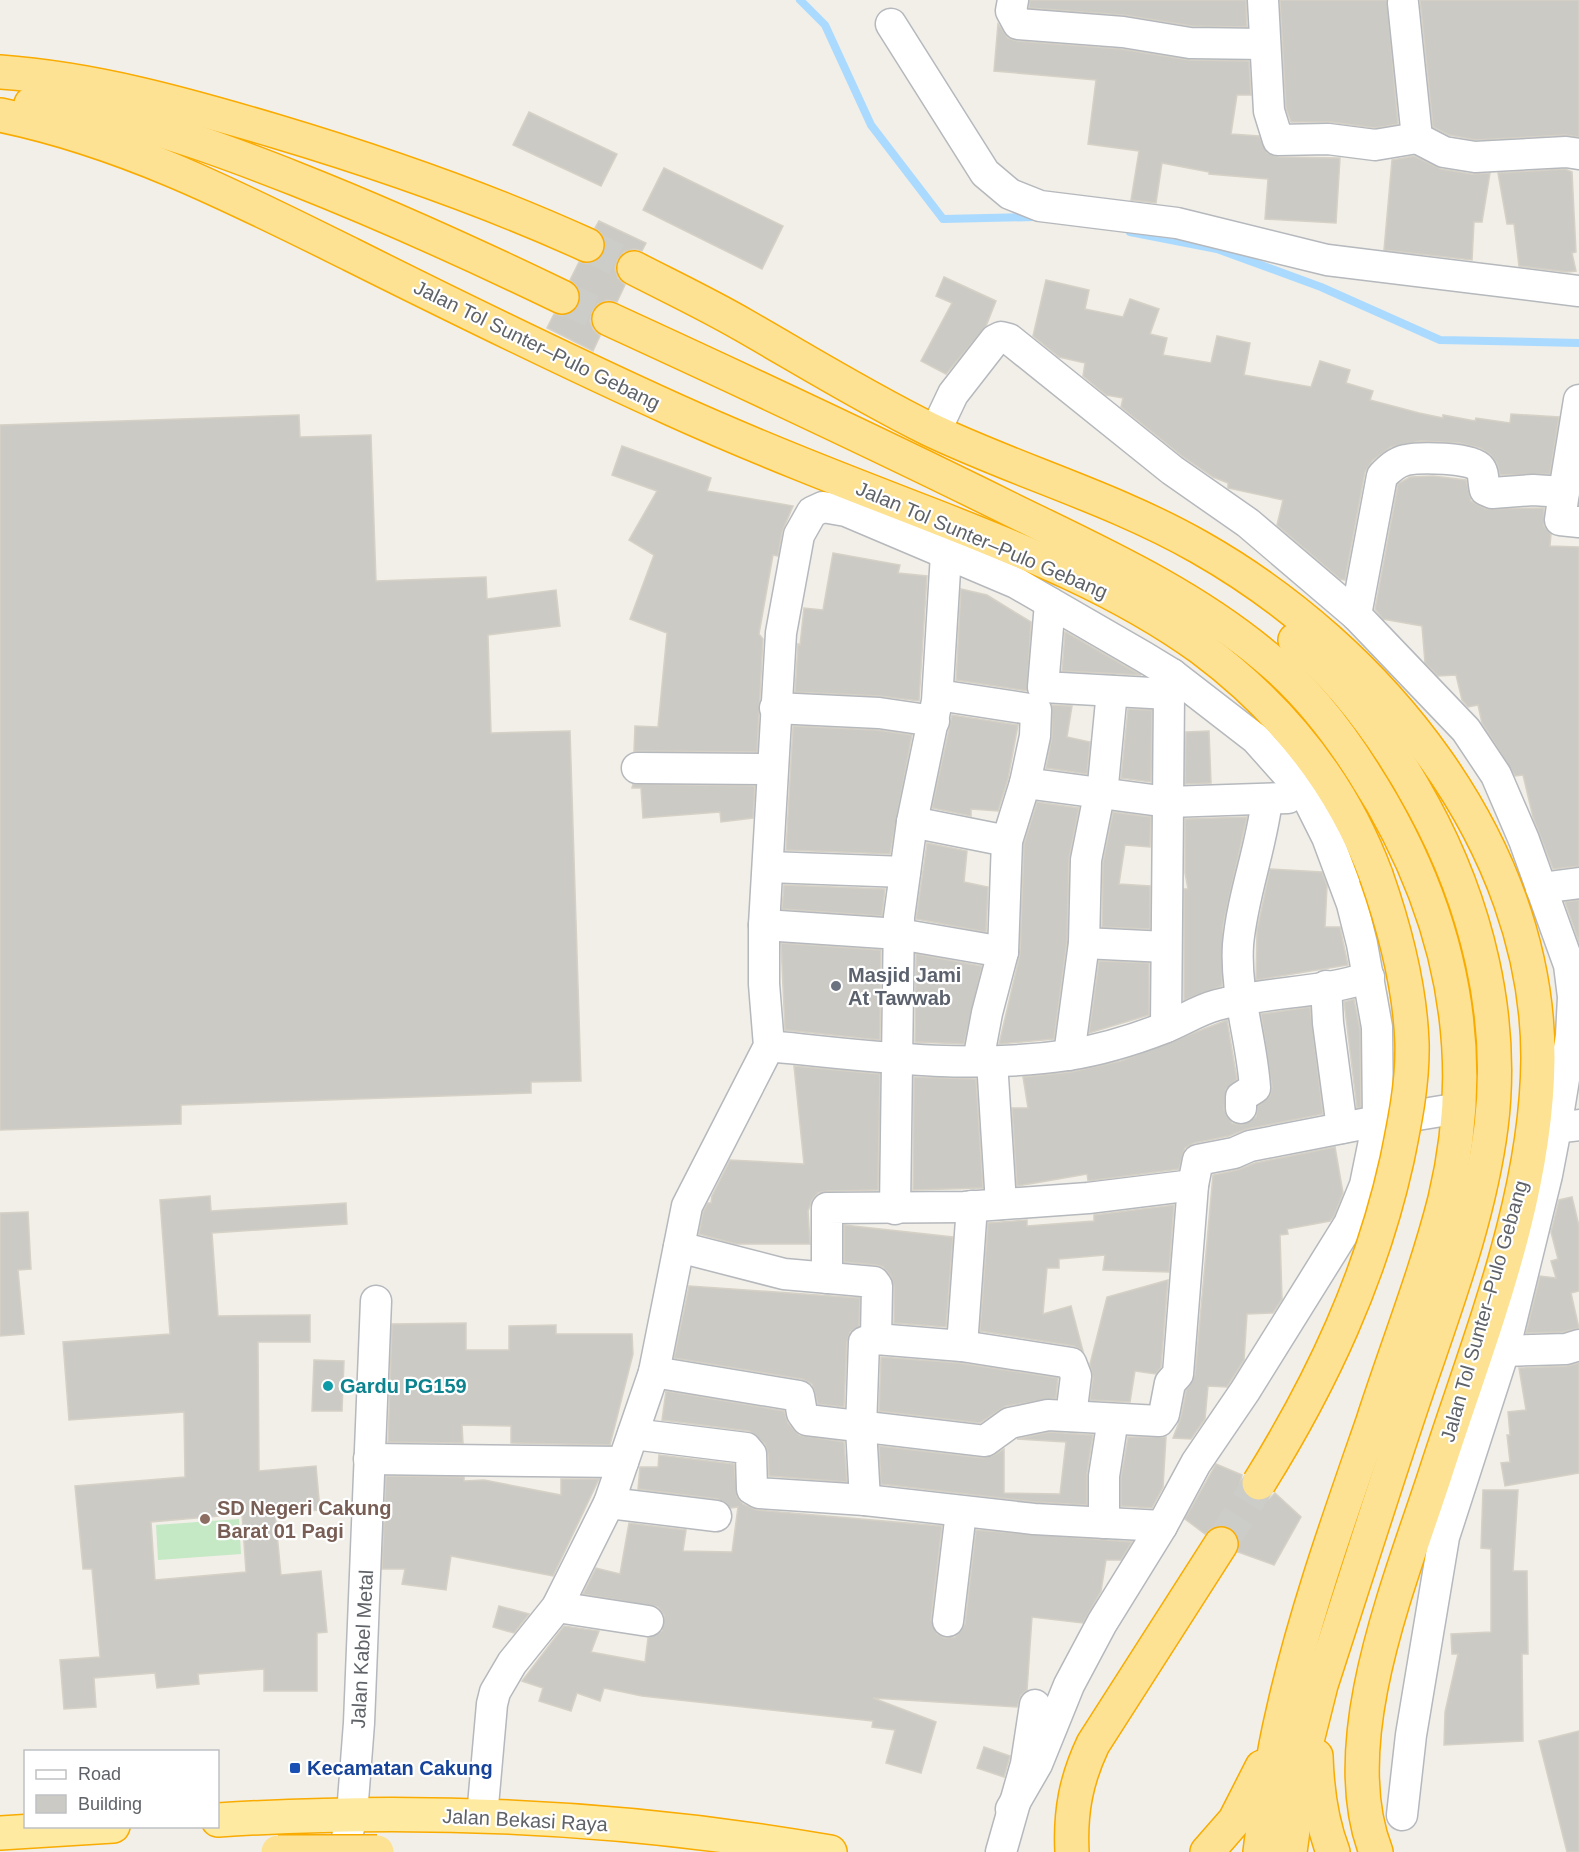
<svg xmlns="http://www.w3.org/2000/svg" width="1579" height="1852" font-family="Helvetica,sans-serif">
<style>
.green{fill:#c5e8c5}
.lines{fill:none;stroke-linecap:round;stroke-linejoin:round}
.stream{stroke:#aadaff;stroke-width:8}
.building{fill:#cccac5;stroke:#d6d1c6;stroke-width:1.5;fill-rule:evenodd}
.motorway-tunnel{stroke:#ccccc8;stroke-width:33;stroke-dasharray:33 16;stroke-linecap:butt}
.minor-casing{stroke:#b5b8bc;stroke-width:33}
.trunk-casing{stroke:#f9ab00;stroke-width:36}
.motorway-casing{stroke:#f9ab00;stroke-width:36}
.minor{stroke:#fff;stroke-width:30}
.trunk{stroke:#feeaa1;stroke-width:33}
.motorway{stroke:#fde293;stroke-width:33}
.motorway-bridge-casing{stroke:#f9ab00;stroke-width:36;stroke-linecap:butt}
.motorway-bridge{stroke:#fde293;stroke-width:33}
.worship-dot{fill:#6b7280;stroke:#fff;stroke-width:2}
.culture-dot{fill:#0f9aa8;stroke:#fff;stroke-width:2}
.education-dot{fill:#8d6e63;stroke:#fff;stroke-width:2}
.transit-dot{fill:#1a4fb4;stroke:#fff;stroke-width:2}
.labels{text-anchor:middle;stroke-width:4.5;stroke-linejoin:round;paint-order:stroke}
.street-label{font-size:20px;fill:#5f6368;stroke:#fff}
.worship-label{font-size:20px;font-weight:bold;fill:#5b616d;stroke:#fff;text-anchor:start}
.culture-label{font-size:20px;font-weight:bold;fill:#0d838f;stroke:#fff;text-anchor:start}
.education-label{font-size:20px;font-weight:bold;fill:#785e54;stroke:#fff;text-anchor:start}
.transit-label{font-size:20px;font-weight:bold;fill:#164399;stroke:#fff;text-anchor:start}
</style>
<rect width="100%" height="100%" fill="#f1efe8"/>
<!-- green -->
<path class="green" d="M239,1519L241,1554L158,1560L156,1525Z"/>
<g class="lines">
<!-- stream -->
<g class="stream">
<path d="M800,0L825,25L871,125L943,219L1035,217"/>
<path d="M1130,232L1217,249L1321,287L1440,340L1579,343"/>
</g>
</g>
<!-- building -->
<g class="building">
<path d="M1030,0H1246L1247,27L1192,26L1124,15L1029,8Z"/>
<path d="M1280,0H1387L1398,124L1375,128L1330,122H1291L1286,108Z"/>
<path d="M1420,0H1579V137L1565,135L1476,140L1449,135L1433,127Z"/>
<path d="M998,24L1008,38L1017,41L1121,49L1190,60L1249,61L1251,95H1237L1231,134L1259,136L1267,153L1278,157L1340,158L1336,223L1265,219L1268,179L1209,174V172L1162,163L1156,203L1131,200L1139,151L1088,144L1096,80L994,71Z"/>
<path d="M529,112L617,154L601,186L513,145Z"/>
<path d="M1414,156L1441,169L1472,174L1490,173L1482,222H1474L1472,260L1384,250L1392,160Z"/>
<path d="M664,168L783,226L762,269L643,210Z"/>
<path d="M1565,169L1572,172L1576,252L1572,253L1576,271L1567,272L1519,266L1514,224H1507L1498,173Z"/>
<path d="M599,221L646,243L642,251L634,249L624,252L617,260L615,268L618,278L625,285L617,302L607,300L598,304L592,311L590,321L593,329L600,336L593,351L547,328L554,314L564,316L572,313L579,306L581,295L577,286L570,280L579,262L590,264L598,260L604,253L606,242L602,234L595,228Z"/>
<path d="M944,277L996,301L986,326L946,374L921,361L952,303L936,296Z"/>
<path d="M1046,280L1089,290L1085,309L1123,317L1130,299L1159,309L1150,334L1167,338L1163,355L1211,363L1217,336L1250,343L1244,375L1311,387L1320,361L1350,370L1346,383L1373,391L1370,400L1419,413L1443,418V415L1475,421L1476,418L1510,423L1511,414L1559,417L1550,474L1500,475L1497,463L1490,454L1480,448L1459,443L1421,441L1391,447L1372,461L1365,472L1345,580L1340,579L1277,525L1283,500L1228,488V483L1213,477L1182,456L1121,407L1123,398L1106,395L1083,376L1085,363L1059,357L1033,336Z"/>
<path d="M299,415L300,437L371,435L376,581L486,577L487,599L556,590L560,626L488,635L491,733L570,731L581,1081L531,1082V1093L181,1105V1124L0,1130V425Z"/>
<path d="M622,446L711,478L707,491L793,506L782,532L778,556L773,555L759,634L763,639L757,752L634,751L635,726L658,727L667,633L630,619L654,555L629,540L657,491L612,475Z"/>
<path d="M1433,476L1466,480L1471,501L1486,509L1544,508V526L1551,534L1550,546L1579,547V866L1553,869L1533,817L1523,775L1515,776L1482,723L1478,705L1468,707L1462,700L1456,675L1438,676L1425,663L1422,626L1383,619L1375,609L1398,484L1410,477Z"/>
<path d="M833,553L900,565L898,573L927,576L919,701L880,696L795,692L798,644L800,645L804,608L823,610Z"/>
<path d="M961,589L987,595L1031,622L1027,691L956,680Z"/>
<path d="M1065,632H1066L1141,675L1062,671Z"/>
<path d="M1052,705L1072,706L1067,737L1090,742L1087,774L1046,768L1052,737Z"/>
<path d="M1128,709L1152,710L1151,782L1121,778Z"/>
<path d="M952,715L1018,725L1008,779L998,811L971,809V816L932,808Z"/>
<path d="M793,726L877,730L912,735L890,854L786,850Z"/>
<path d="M1209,731L1211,783L1185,784L1186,732Z"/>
<path d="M633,784L755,786L753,818L721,822L720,812L643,818L641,788H632Z"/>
<path d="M1037,802L1079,808L1069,859L1067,942L1054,1039L999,1044L1020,954L1024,844Z"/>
<path d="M1113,812L1151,817L1150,847L1125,845L1119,884L1150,886V929L1102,927L1103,862Z"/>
<path d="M1247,817L1223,925L1222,986L1184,1000V889H1188L1185,873V819Z"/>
<path d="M927,843L967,851L964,882L988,887L986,932L916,919Z"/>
<path d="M1270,869L1322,872L1327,886L1325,927H1340L1348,965L1256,980L1257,930Z"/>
<path d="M784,885L885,889L882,916L782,909Z"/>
<path d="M1579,900V942L1565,902Z"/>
<path d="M781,943L881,950L880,1040L785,1030Z"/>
<path d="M916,954L982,966L964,1044L915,1042Z"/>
<path d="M1099,961L1149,963V1015L1089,1033Z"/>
<path d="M1354,999L1360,1029L1361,1107L1357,1108L1344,1002Z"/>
<path d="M1310,1007L1323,1114L1247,1129L1229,1136L1194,1143L1185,1148L1179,1169L1088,1181L1087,1174L1017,1186L1012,1108H1028L1023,1077L1071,1072L1121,1061L1227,1020L1237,1079L1226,1089L1224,1109L1232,1123L1242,1125L1256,1117L1258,1106L1270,1096L1272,1087L1261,1014Z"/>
<path d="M794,1066L880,1074L878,1190L827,1191L818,1193L812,1200L808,1211L810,1244H736L699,1234L703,1212L708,1203H711L712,1196L730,1160L804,1164Z"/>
<path d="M914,1077L976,1079L983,1188L913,1190Z"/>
<path d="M1335,1147L1343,1193L1334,1216L1330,1221L1287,1229L1288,1234L1280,1235L1282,1299L1273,1313L1247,1314L1244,1360L1227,1387L1208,1386L1205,1419L1191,1439L1173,1438L1181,1417L1186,1391L1195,1375L1213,1175L1237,1170L1255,1163Z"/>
<path d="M210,1196L211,1211L346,1203L347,1224L212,1233L218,1316L310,1315V1342H258L259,1471L316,1466L320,1510L275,1513L281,1575L321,1571L327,1632L317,1633V1691H264V1669L198,1674L199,1684L157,1688L155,1673L94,1678L96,1707L64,1709L60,1660L100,1657L92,1569H83L75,1486L185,1477L184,1412L69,1420L63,1342L170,1334L160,1200ZM242,1514L246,1572L155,1580L151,1522Z"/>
<path d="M1572,1197L1579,1226V1291L1571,1293L1579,1328L1563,1332L1526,1333L1540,1276L1556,1278L1551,1261L1558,1259L1551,1232L1559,1200Z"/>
<path d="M1174,1205L1169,1272L1103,1270L1105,1255L1059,1259V1268H1047L1043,1314L1071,1306L1083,1351L1074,1346L980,1331L988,1223L1027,1220V1226L1094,1221V1215Z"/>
<path d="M28,1212L31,1269L18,1270L24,1334L0,1336V1213Z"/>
<path d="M844,1225L953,1237L946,1327L894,1323V1286L891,1276L883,1267L876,1265L844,1262Z"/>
<path d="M1168,1280L1161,1367L1156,1374L1135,1371L1130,1402L1090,1400L1093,1378L1090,1364L1107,1297Z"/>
<path d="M689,1286L860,1298L859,1326L850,1332L847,1341L844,1407L818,1404L812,1384L802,1379L674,1358Z"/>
<path d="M466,1323V1350H509V1326L556,1325V1334H632L633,1354L610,1445L511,1443V1426L462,1425L463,1443L388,1442L392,1324Z"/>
<path d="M881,1357L960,1363L1058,1378L1056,1398L1006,1406L980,1423L879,1411Z"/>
<path d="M314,1360L344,1361L342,1411H312Z"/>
<path d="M1579,1363V1473L1505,1486L1501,1463L1510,1462L1507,1435H1510L1508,1412L1526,1410L1519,1368L1567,1366Z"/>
<path d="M666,1391L784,1411L788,1423L799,1435L844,1442L847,1482L769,1476L768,1454L765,1444L749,1431L662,1420Z"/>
<path d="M1049,1432L1093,1435L1087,1473V1505L1035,1502L881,1484L879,1446L983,1458L994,1455L1004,1449V1493L1060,1494L1066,1442L1017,1439Z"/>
<path d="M1128,1437H1166L1163,1487L1152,1508L1121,1506V1477Z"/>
<path d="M659,1455L734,1464L737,1497L743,1504L757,1510L942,1526L931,1620L937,1634L945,1638L955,1637L965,1624L976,1530L1132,1542L1121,1560H1106L1101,1591L1083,1623L1032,1617L1027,1690L1021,1695L1017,1707L873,1698L936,1722L921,1773L886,1763L895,1730L872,1727L873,1721L642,1696L604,1688L600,1701L577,1693L571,1711L539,1701L543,1688L522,1681L564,1626L599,1631L591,1652L645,1662L648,1638L662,1631L664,1615L658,1607L583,1594L596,1568L620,1574L629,1523L686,1530L683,1551L732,1552L738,1507L731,1508L718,1499L638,1489L640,1467H658Z"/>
<path d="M1216,1464L1242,1475L1240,1483L1242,1492L1249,1499L1259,1502L1269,1499L1275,1493L1301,1517L1274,1565L1238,1552V1536L1231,1528L1221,1525L1213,1527L1205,1534L1185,1519Z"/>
<path d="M386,1476L464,1477V1481L484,1480L561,1495V1479H599L553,1576L451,1556L446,1590L402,1584L405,1569H382Z"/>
<path d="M1483,1490H1518L1513,1571H1527L1528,1654H1522L1523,1741L1444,1745L1445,1712L1458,1654H1452L1451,1634L1491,1632V1549L1481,1548Z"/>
<path d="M499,1606L529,1614L514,1633L493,1627Z"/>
<path d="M1579,1731V1852H1567L1539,1741Z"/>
<path d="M984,1747L1010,1756L1004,1777L977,1768Z"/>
</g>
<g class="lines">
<!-- motorway-tunnel -->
<g class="motorway-tunnel">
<path d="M587,245L634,268"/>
<path d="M562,297L609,319"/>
<path d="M1221,1544L1259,1483"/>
</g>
<defs>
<g id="minor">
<path d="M1013,0L1011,11L1018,24L1123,32L1190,43L1265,44"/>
<path d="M1263,0L1269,111L1278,140L1328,139L1375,145L1417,138L1444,152L1475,157L1566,152L1579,154"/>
<path d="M1403,3L1417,138"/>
<path d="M891,24L985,173L1010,194L1040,206L1177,223L1327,260L1579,291"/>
<path d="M935,432L953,394L995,340L1001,337L1009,339L1172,470L1248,523L1356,615L1466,730L1496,775L1524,840L1569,965L1573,997L1571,1036L1556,1128L1579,1125"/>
<path d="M1564,492L1579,400"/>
<path d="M1050,603L1043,687L1169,694"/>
<path d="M1356,615L1382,476C1389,469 1396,462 1406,460C1419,457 1471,457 1480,468C1484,472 1483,483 1485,490L1492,493L1533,490L1564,492L1560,520L1579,522"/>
<path d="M938,695L1036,710L1035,736L1025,783L1007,841L1003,952L987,1013L978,1061"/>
<path d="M775,708L879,713L934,721"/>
<path d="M637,768L772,769"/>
<path d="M1025,783L1168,802L1288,798"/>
<path d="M912,822L1007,841"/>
<path d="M768,867L905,872"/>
<path d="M1541,888L1579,883"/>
<path d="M764,925L899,934L1003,952"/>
<path d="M1084,943L1166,947"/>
<path d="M1326,986L1328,1023L1342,1128"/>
<path d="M1166,1027L1169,694L1172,674"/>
<path d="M769,1046C867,1056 969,1070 1068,1055C1100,1050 1133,1040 1164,1028C1182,1021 1198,1010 1217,1005C1267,991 1320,994 1369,977"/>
<path d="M1069,1055L1084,943L1086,860L1098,800L1102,795L1112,691"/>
<path d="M992,1061L1001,1204"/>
<path d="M1241,1108V1097L1255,1088C1252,1040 1235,994 1238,945C1242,897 1261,849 1267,800"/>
<path d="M1411,1116L1460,1108"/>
<path d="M895,1209L899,917L912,822L937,701L946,554"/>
<path d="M679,1247L784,1274L874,1282L877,1286L876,1339"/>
<path d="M827,1278V1208L964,1207L1088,1198L1193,1185"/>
<path d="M962,1346L1071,1363L1076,1376L1071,1416"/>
<path d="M1504,1351L1566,1349L1579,1345"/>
<path d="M654,1372L799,1396L802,1413L807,1420L985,1441L1010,1423L1048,1415L1159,1421L1164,1414L1170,1383L1178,1374L1193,1185L1198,1160L1234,1153L1250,1146L1378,1121L1365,1185L1349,1224L1245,1391L1196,1463L1162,1526L1102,1623L1069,1685L1037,1764L1011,1809"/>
<path d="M633,1434L746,1448L751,1454L752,1489L759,1493L865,1500L1034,1519L1162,1526"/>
<path d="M369,1459L623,1462"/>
<path d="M865,1500L861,1428L864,1342L876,1339L962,1346L972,1206"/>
<path d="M609,1503L716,1516"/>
<path d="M1104,1523V1476L1113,1419"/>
<path d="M557,1607L648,1621"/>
<path d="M948,1621L961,1512"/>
<path d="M1402,1815L1411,1735L1444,1537L1504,1351L1547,1175L1556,1128"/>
<path d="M482,1817L492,1704L495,1692L512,1663L557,1607L609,1503L654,1372L687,1206L769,1046L764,984V925L781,633L799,535L812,512L823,507L846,511L1016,583L1144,657L1172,674L1256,739L1306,795L1327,837L1352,904L1362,944L1377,1027L1378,1121L1400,1118"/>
<path d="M344,1852L352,1814L359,1723L376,1301"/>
<path d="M1001,1852L1026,1764L1035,1705"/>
</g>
<g id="trunk">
<path d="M218,1820C421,1807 630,1817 830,1852"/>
<path d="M0,1833L113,1826"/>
</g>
<g id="motorway">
<path d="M0,72C95,79 184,104 275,131C382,163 486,199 587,245"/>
<path d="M31,104C123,113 210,145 296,179C387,215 475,255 562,297"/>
<path d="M0,115C126,141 237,198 352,255C458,308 564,360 672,409C758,448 846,482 934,516C1026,552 1121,590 1201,648C1280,707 1342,783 1376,875"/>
<path d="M634,268C671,287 709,305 745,326C806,361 866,398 929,429C1017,471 1113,498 1199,547C1379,649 1538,842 1538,1058C1537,1201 1478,1341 1435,1475C1400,1582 1333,1743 1376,1852"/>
<path d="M609,319C744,381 879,444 1012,510C1100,553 1191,594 1266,657C1306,690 1337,730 1364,773C1448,904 1482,1045 1445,1199C1426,1274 1397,1347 1373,1421C1340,1516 1305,1613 1283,1712C1272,1758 1266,1805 1260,1852"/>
<path d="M1316,1756C1317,1789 1321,1821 1333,1852"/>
<path d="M1072,1852C1070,1812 1076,1780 1093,1744L1221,1544"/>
<path d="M1207,1852L1235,1820L1262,1767"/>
<path d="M1290,1852L1303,1757L1321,1685C1352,1589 1382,1494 1414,1399C1444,1310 1479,1220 1491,1127C1505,1016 1476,902 1423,805C1390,744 1348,684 1295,640"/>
</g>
</defs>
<!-- minor casing -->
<use href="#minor" class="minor-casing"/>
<!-- trunk casing -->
<use href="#trunk" class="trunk-casing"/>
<!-- motorway casing -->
<use href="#motorway" class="motorway-casing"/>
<!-- minor -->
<use href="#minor" class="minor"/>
<!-- trunk -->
<use href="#trunk" class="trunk"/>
<!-- motorway -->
<use href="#motorway" class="motorway"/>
<defs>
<g id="motorway-bridge">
<path d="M1259,1483C1322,1382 1371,1277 1397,1160C1405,1121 1413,1082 1412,1043C1410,985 1395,929 1376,875"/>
<path d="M278,1852H377"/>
</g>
</defs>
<!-- motorway-bridge casing -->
<use href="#motorway-bridge" class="motorway-bridge-casing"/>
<!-- motorway-bridge -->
<use href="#motorway-bridge" class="motorway-bridge"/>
</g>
<!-- markers -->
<circle class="worship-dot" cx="836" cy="986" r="6"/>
<circle class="culture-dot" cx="328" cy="1386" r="6"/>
<circle class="education-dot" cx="205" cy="1519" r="6"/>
<rect class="transit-dot" x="289" y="1762" width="12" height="12" rx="3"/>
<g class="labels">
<!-- street labels -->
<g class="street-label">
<text transform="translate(537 345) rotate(26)" y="7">Jalan Tol Sunter–Pulo Gebang</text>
<text transform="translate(982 540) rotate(23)" y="7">Jalan Tol Sunter–Pulo Gebang</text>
<text transform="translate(1484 1311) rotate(-74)" y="7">Jalan Tol Sunter–Pulo Gebang</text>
<text transform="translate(362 1649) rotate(-87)" y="7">Jalan Kabel Metal</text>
<text transform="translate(525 1820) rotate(3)" y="7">Jalan Bekasi Raya</text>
</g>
<!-- worship labels -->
<g class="worship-label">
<text x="848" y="982">Masjid Jami<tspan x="848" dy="23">At Tawwab</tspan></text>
</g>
<!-- culture labels -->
<g class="culture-label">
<text x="340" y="1393">Gardu PG159</text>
</g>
<!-- education labels -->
<g class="education-label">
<text x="217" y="1515">SD Negeri Cakung<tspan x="217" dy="23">Barat 01 Pagi</tspan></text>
</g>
<!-- transit labels -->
<g class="transit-label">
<text x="307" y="1775">Kecamatan Cakung</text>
</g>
</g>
<!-- legend -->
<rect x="24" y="1750" width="195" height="78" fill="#ffffff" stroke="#bfc1c3" stroke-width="1.5"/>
<rect x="36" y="1770" width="30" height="9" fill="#ffffff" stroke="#bfc1c3" stroke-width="1.5"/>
<text x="78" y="1780" font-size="18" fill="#5f6368">Road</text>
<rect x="36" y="1795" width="30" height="18" fill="#cccac5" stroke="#bfc1c3" stroke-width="1.5"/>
<text x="78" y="1810" font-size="18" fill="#5f6368">Building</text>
</svg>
